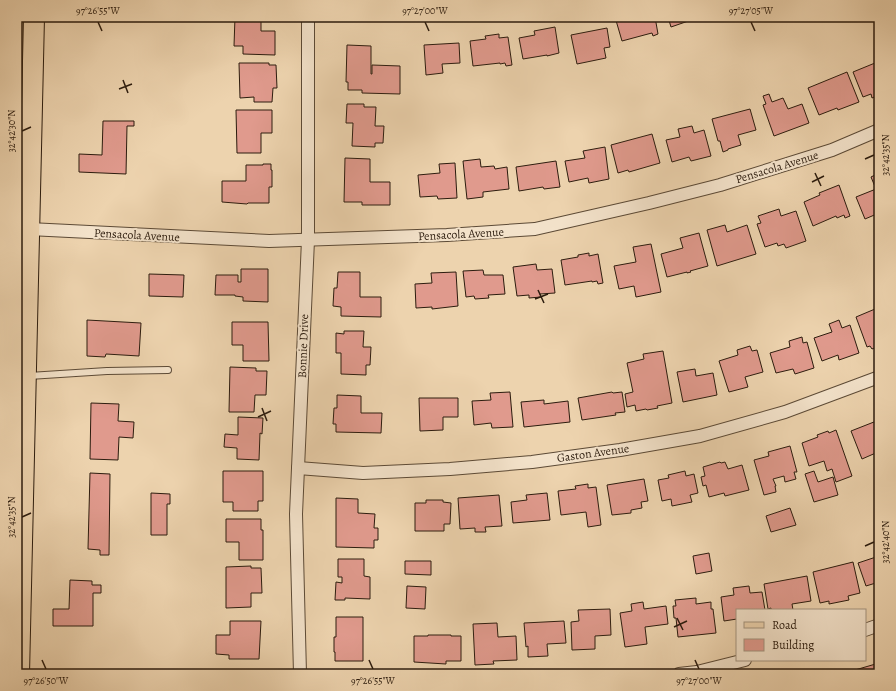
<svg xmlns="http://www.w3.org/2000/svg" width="896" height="691" font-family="Alegreya,serif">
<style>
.building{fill:#e09a8d;stroke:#2c1c0e}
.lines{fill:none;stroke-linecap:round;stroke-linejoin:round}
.lane-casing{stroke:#5c4a36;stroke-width:8}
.street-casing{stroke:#5c4a36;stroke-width:14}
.primary-casing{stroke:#2c1c0e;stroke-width:22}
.lane{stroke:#f3e2ca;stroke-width:6}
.street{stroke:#f3e2ca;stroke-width:12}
.primary{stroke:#edd3ae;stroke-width:20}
.ticks{fill:none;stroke:#2c1c0e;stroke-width:1.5}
.labels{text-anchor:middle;stroke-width:4;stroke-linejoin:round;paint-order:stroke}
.street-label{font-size:12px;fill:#2c1c0e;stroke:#f3e2ca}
.neatline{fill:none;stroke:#2c1c0e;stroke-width:1.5}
.ticks-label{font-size:10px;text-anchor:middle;fill:#2c1c0e}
</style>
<rect width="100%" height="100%" fill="#edd3ae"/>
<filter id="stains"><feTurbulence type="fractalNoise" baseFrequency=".005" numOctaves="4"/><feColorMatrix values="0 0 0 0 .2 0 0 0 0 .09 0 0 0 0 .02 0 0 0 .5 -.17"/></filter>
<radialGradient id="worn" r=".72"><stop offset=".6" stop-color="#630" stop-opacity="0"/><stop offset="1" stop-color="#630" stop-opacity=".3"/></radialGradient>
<!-- building -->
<g class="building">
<path d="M235,17H261V31H275V55L243,54V46H234Z"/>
<path d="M615,17H655L658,34L653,36L652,33L648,34L622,41Z"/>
<path d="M668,17H707L708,19L703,21L702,19L698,20L697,18L671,27Z"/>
<path d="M555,27L559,53L547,56V55L523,59L519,38L535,35L534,31Z"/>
<path d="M607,28L610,47L604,48L606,58L577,64L571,35Z"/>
<path d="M499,34V38L508,37L512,65L506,66L505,63L500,64V63L473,66L470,41L486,39L485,36Z"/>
<path d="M459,43L460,63L442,64L443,73L426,75L424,45Z"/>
<path d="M347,45L371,46V74H372V65L400,66V94L362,93V90H348V82H346Z"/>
<path d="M239,63H269V65H276L277,88H273L272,102H254V97L240,98Z"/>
<path d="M875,63L879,72V95L872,98L871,94L863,97L853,72Z"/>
<path d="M847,72L859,102L838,110L837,108L819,115L808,88Z"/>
<path d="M769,94L772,102L783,98L788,109L802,104L809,123L774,136L763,105L766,104L763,96Z"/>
<path d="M347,104H364V107H376L375,126H384L383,143H375V147L352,146L353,123H346Z"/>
<path d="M750,109L756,130L738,135L741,145L728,149V150L723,152L720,141H718L712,119Z"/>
<path d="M236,110H272V133H261V153H237Z"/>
<path d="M103,121H134V126H127L126,174L79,172V154L102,155Z"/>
<path d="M692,126L694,133L704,130L711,156L691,161L689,157L672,162L666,140L680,137L678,129Z"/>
<path d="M652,134L660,163L629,172L628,170L618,173L611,145Z"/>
<path d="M605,147L609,179L589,183L588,178L569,182L565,161L585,158L583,151Z"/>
<path d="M345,158L370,159V182H390V205H362V202H344Z"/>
<path d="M480,159L481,167L494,166L495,169L507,167L509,189L483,192V197L467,199L463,161Z"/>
<path d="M556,161L560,187L544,189L543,187L519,191L516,167Z"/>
<path d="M455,163L457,198L438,199L437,196L420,197L418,175L440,173L439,164Z"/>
<path d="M263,164H271V170H272V187H269V203H248L247,204L222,202V181H246V165H263Z"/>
<path d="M879,173V213L865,219L856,197L876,189L871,177Z"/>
<path d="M839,185L850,216L845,218L844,215L837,218L836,216L813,226L804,202L820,195L819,193Z"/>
<path d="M779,209L781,216L796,211L806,241L786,248L784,244L778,246L777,243L765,247L757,224L761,223L758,216Z"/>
<path d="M725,225L727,232L747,225L756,254L717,266L707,230Z"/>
<path d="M699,233L708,266L690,271L691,272L687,273V272L667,277L661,254L683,248L680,238Z"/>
<path d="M651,244L661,292L636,297L634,286L619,289L614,266L636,262L633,247Z"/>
<path d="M589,253V256L598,254L603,283L598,284L597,281L592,282V281L565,285L561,260L578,257V255Z"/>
<path d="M536,264L537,270L552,269L555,293L540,294L541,297L529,298V295L517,296L513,267Z"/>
<path d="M241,269H268V302L243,301V297L235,296V295H215L216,275H238V282H241Z"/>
<path d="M483,270L484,275H503L505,294L488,295L489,298L475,299L474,296L466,297L463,271Z"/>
<path d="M338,272H360V297H381V317L341,316V307L333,306L334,288H337Z"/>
<path d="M456,272L458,306L432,309V307L416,308L415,284L432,283L431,273Z"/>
<path d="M149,274L184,275L183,297L149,296Z"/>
<path d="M875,309L879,319V346L872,349L870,346L867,347L856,317Z"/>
<path d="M87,320L141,323L139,356L106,354L105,357L87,356Z"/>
<path d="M839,320L842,328L850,325L859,353L839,360L838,355L822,361L814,338L832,332L829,324Z"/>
<path d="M232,322H268L269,361H243V345H232Z"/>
<path d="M344,331H364L363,347H371L370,365H366V375L341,374V353H336V333L344,334Z"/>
<path d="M802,337L803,343L807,342L814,368L795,374L793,369L776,373L770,353L790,347L789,341Z"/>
<path d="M750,346L752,351L757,350L763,372L745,377L748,387L729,392L719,361L738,355L737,350Z"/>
<path d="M663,351L672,403L657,406L658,408L647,410L646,409L636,411L635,405L627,407L625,394L633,392L627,363L644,359L643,354Z"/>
<path d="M230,367L256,368V371H267L266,395H255L254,412H229Z"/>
<path d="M695,369L696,376L713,373L717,395L683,402L677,372Z"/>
<path d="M510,392L513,427L492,428L491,423L474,425L472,401L491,400L490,393Z"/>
<path d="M612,392L613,393L622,392L625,412L615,413L616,415L582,420L578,398Z"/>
<path d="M337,395L361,396V413H382L381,433L336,432V424H333L334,408H337Z"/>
<path d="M419,398H458V417H443V430L420,431Z"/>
<path d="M544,400V404L568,401L570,422L524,427L521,402Z"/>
<path d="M91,403L119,404L118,421L134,422L133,438L119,437L118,460L90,459Z"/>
<path d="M238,417L263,418L262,434L260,433L259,460L237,459V448L224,447L225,434L238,435Z"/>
<path d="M879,420L878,452L862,459L851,431Z"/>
<path d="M836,430L852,476L836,482L832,469L827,471L824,461L809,466L802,443L818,437L817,435L828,431L829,433Z"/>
<path d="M790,446L797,472H794L796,479L785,482L784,476L773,479L776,486H775L776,492L764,495L754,460L769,456L768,452Z"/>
<path d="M720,462L721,463L725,462L728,469L742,465L749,490L725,496L724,493L709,497L706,485L703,486L701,477L705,476L703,467Z"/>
<path d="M223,471H263V501H258V511H233V502H223Z"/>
<path d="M685,471L686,476L694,474L698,493L690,495L692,502L672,506L671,499L662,501L658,480L669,478L668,475Z"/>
<path d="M814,471L818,482L833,477L838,495L814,502L805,474Z"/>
<path d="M90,473L110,474L109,555H100V550L88,549Z"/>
<path d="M644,479L648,501L641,502L642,508L631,510V513L612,515L607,485Z"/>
<path d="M588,484V488L596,487L601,525L588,527L586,512L561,515L558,491L576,489L575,486Z"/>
<path d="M151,493L170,494V504H167V535H151Z"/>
<path d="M547,493L550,520L513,523L511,502L527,500L526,495Z"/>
<path d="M499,495L502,526L485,527L486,532H475V528L460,529L458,498Z"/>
<path d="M336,498L358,499V513L375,514L374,528H378V540H374V548L336,547Z"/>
<path d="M426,500H443V502L451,503L450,524H444V531H415V503H426Z"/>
<path d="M790,508L796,525L771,532L766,516Z"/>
<path d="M226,519H261V530H263V560H239V542H226Z"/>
<path d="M709,553L712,571L696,574L693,556Z"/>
<path d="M879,556V582L866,586L858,563Z"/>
<path d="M338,559H364V576L370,577V599L345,598V600H335L336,582L342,583V577H338Z"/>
<path d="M405,561H431V575L405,574Z"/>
<path d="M853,562L860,593L848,596L849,600L829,604V601L820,603L813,572Z"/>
<path d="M251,566V568H261L262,593H251V607L226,608V567Z"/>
<path d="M807,576L811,601L792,604L793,610H771V608L768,609L764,584Z"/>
<path d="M70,580L92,581V585H101V593H93V626H53V609H69Z"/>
<path d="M407,586L426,587L425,609L406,608Z"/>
<path d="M749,586L750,593L762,592L765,610H737V619L724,621L721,597L734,595L733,588Z"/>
<path d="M696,598V604L711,602V609H713L716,633L678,637L676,618H674L673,606H676L675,600Z"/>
<path d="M643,602L644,609L666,606L668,624L645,627L647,644L625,647L620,613L632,611L631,604Z"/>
<path d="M610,609L611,635L595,636V649L572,650L571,622L579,621L578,610Z"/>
<path d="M336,617H363V661H335V652H334V637H336Z"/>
<path d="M230,621H261L259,659H229V655L216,654V635H230Z"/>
<path d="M564,621L566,643L547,644L548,656L528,657V646L526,647L524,623Z"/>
<path d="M497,623L498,637L516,636L517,660L493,661L494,664L475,665L473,624Z"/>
<path d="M428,635H451V636H461V661H446V664L414,662V636H428Z"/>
<path d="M879,663V674H855V670Z"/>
</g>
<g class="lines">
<defs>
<g id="lane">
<path d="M17,230L27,229"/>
<path d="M29,376L107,371L168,370"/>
</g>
<g id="street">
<path d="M29,229L269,241L447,235L535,229L649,203L720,185L832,150L879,130"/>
<path d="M298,468L363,473L450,469L532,462L620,450L700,436L785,412L879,377"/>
<path d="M865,630L879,625"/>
<path d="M300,674L296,514L308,240V17"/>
<path d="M679,674L697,672L745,660"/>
</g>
<path id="primary" d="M19,674L34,17"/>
</defs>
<!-- lane casing -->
<use href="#lane" class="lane-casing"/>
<!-- street casing -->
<use href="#street" class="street-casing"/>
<!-- primary casing -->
<use href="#primary" class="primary-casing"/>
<!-- lane -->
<use href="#lane" class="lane"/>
<!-- street -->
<use href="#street" class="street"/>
<!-- primary -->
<use href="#primary" class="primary"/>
</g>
<!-- ticks -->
<path class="ticks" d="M98,22L102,31M425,22L429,31M751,22L755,31M123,80L128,93M119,89L132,84M22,131L31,127M865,159L874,155M815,173L821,186M812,182L824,176M538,290L544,303M535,299L548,294M262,408L267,421M258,417L271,411M22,517L31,513M865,546L874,542M677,618L683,630M674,627L687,621M42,660L46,669M369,660L373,669M695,660L699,669"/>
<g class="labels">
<!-- street labels -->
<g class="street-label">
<text transform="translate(777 167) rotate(-17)" y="4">Pensacola Avenue</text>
<text transform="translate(461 234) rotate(-3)" y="4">Pensacola Avenue</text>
<text transform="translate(137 235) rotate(3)" y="4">Pensacola Avenue</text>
<text transform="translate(303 346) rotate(-88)" y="4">Bonnie Drive</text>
<text transform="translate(593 453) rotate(-8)" y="4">Gaston Avenue</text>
</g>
</g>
<!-- margin -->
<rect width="896" height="691" fill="none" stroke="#edd3ae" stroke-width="44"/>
<!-- legend -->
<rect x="736" y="609" width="130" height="52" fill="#f3e2ca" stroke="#a3937f"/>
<rect x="744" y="622" width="20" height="6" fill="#edd3ae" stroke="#a3937f"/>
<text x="772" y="629" font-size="12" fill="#2c1c0e">Road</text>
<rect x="744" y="639" width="20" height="12" fill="#e09a8d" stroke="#a3937f"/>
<text x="772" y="649" font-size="12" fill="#2c1c0e">Building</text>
<rect x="22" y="22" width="852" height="647" class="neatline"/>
<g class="ticks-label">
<text x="98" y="14">97°26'55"W</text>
<text x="425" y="14">97°27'00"W</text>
<text x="751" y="14">97°27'05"W</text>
<text transform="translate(11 131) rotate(-90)" y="4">32°42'30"N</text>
<text transform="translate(885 155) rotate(-90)" y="4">32°42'35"N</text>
<text transform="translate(11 517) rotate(-90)" y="4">32°42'35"N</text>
<text transform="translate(885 542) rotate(-90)" y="4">32°42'40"N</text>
<text x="46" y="684">97°26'50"W</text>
<text x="373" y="684">97°26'55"W</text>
<text x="699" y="684">97°27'00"W</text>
</g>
<rect width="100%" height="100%" filter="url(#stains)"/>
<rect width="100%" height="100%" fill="url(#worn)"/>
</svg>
